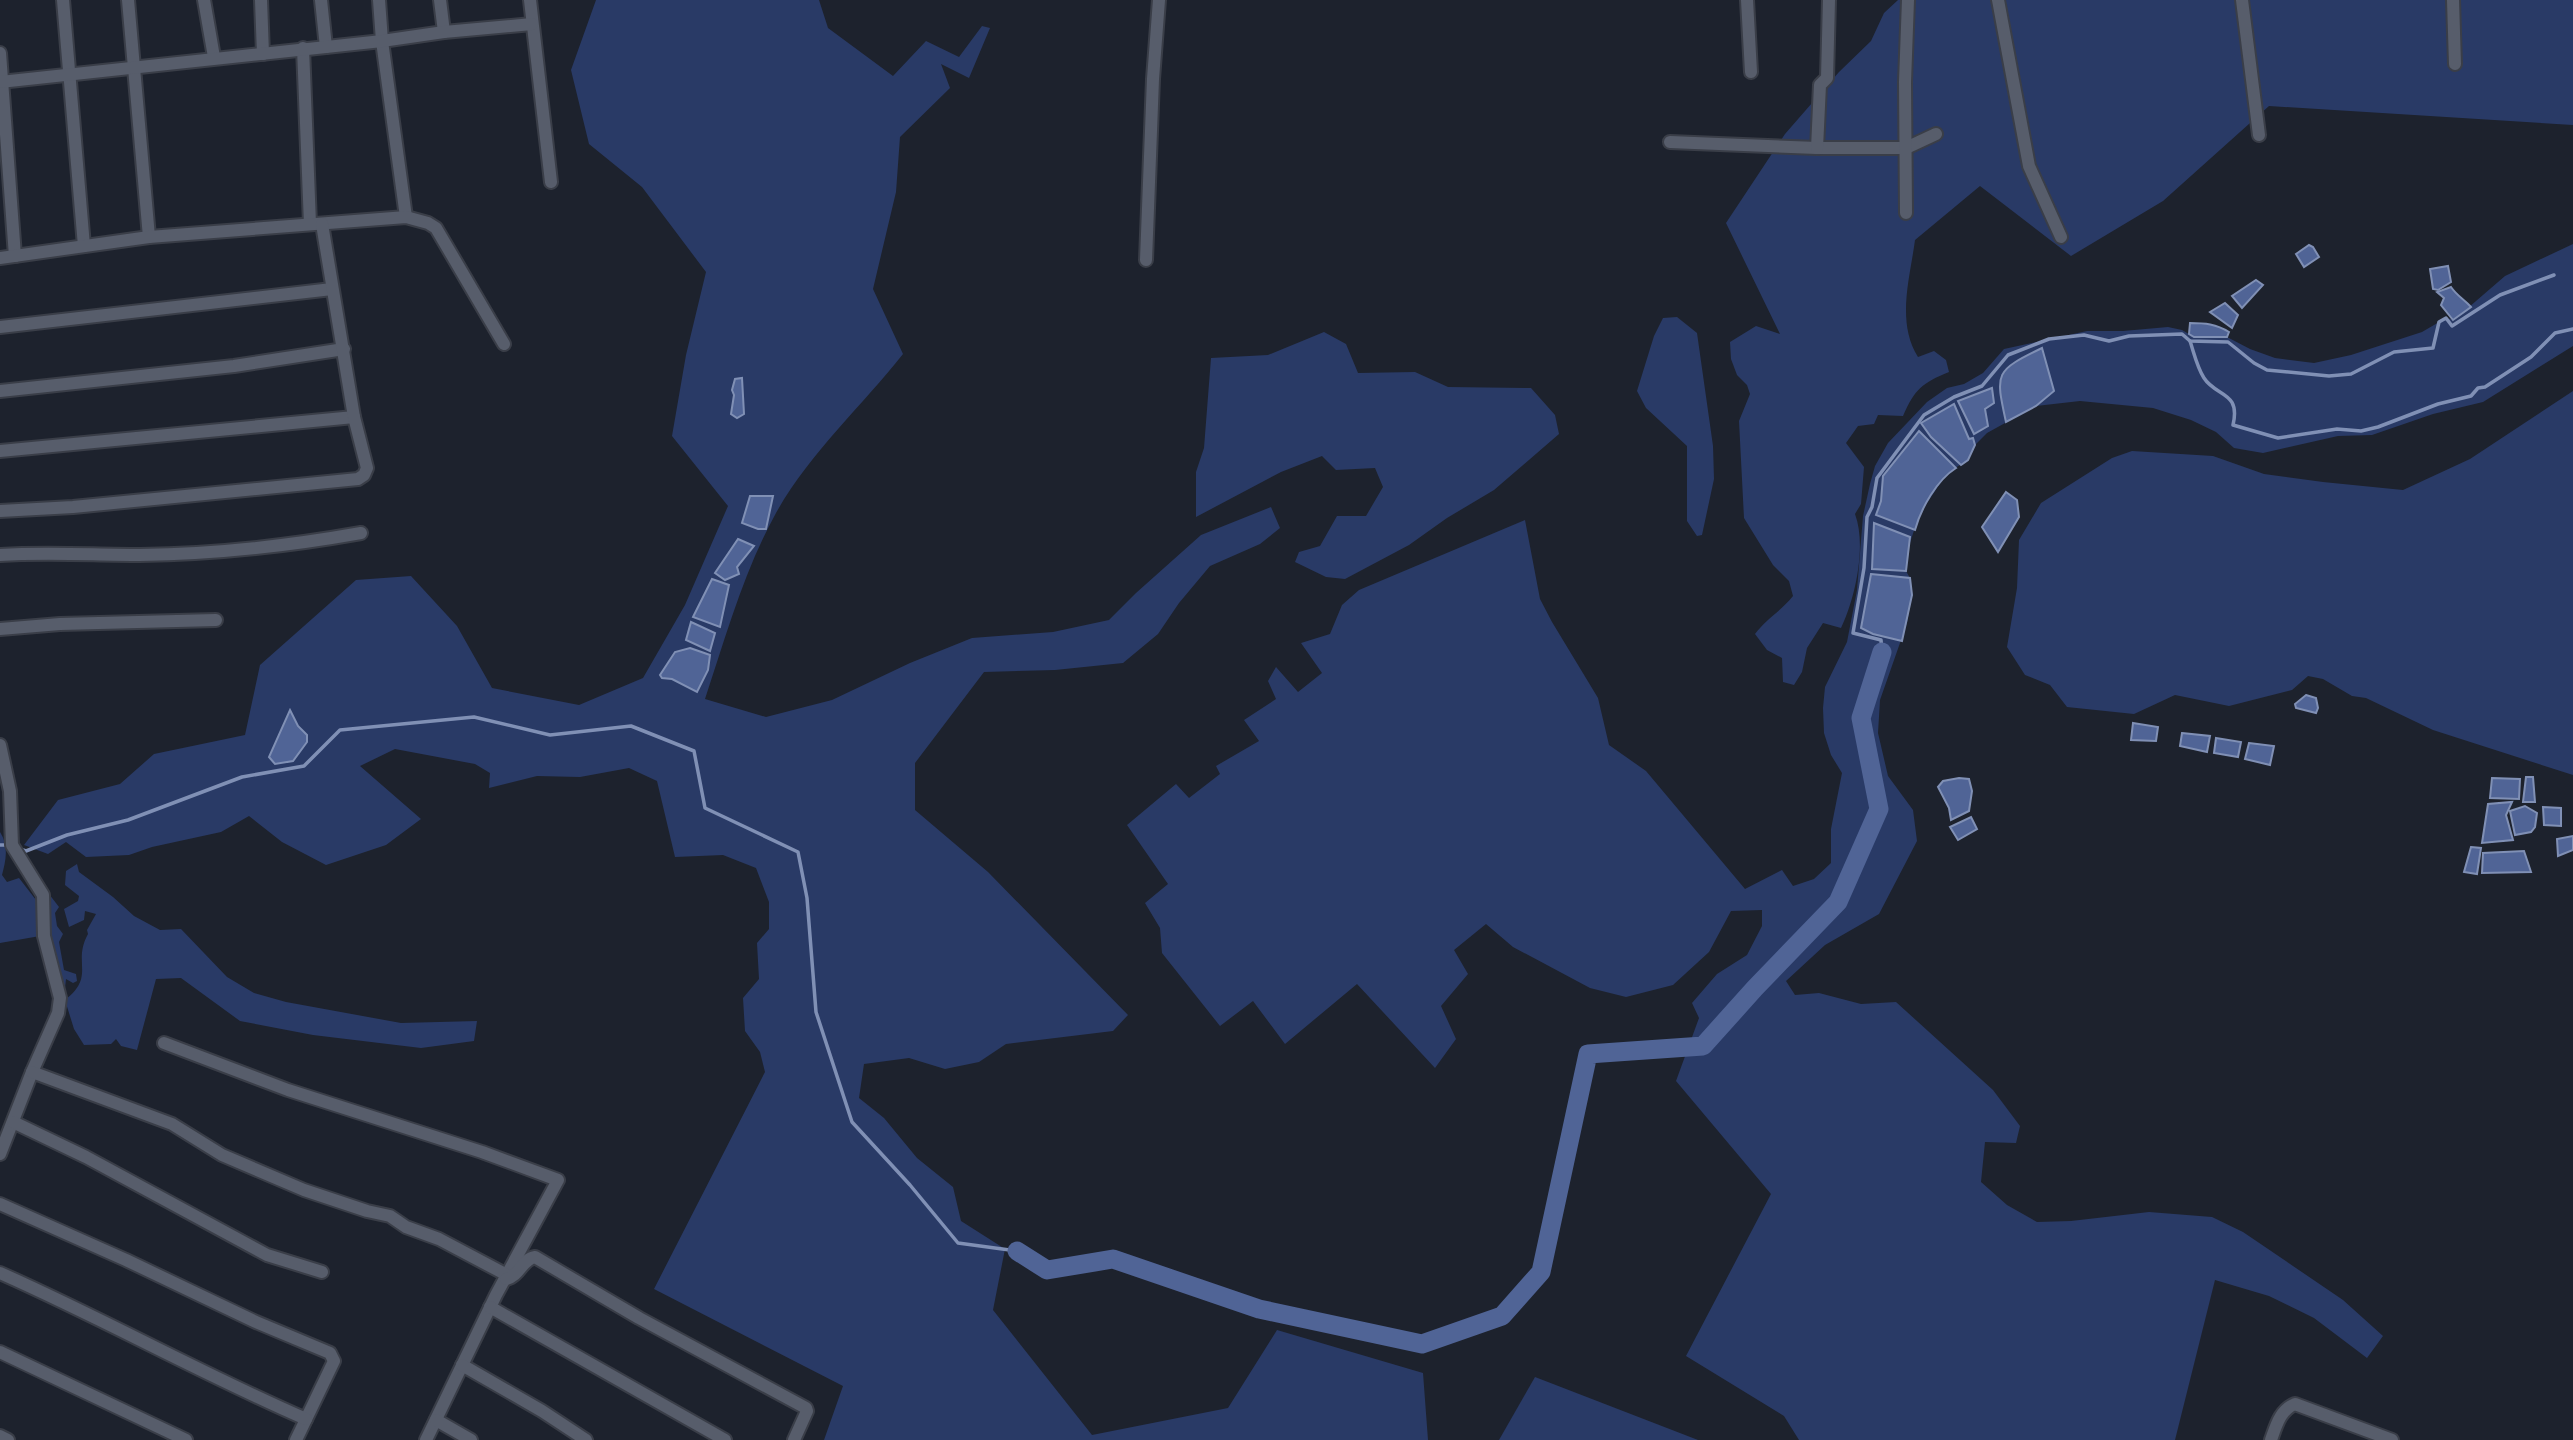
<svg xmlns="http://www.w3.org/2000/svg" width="2573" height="1440" font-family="'Times New Roman',serif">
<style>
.green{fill:#293a66}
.water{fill:#506496;stroke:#8090b5;stroke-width:2}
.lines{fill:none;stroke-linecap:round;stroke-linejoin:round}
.stream{stroke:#8090b5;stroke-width:3.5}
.river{stroke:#506496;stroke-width:19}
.minor-casing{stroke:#3a3e48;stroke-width:16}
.minor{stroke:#575d6b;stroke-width:12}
</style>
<rect width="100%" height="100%" fill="#1d222d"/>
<!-- green -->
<g class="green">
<path d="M596,0H819L828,28L893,76L926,41L959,57L982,26L990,28L969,78L941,64L950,88L900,137L896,192L873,289L903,354C862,406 809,454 776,513C744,571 726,636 705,699L766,717L832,700L910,663L972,638L1053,632L1109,620L1136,593L1201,535L1271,507L1280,528L1260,544L1210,566L1179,603L1158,634L1123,663L1055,670L984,672L915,763V810L988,872L1128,1015L1113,1031L1006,1044L979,1062L945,1069L909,1058L864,1064L859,1098L884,1118L917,1158L953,1187L961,1221L1005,1249L993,1310L1092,1435L1228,1408L1277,1330L1423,1373L1428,1440H824L843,1386L654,1289L765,1072L760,1052L745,1031L743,998L759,979L757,943L769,929V902L756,868L723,855L675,857L657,781L629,768L580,777L537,776L489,788L490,773L475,764L395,749L360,766L421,819L386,845L326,865L282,842L249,816L221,832L152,847L129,855L86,857L66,842L48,854L24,845L58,800L120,784L154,754L245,735L260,665L356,580L411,576L457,626L492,688L579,705L643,678L685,605L728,506L672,436L686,355L706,272L642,187L589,144L571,70Z"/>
<path d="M1898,0H2573V125L2269,106L2163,201L2071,256L1980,186L1915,240C1910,278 1896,322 1918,357L1934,351L1946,360L1949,372C1922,383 1915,389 1903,416L1878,415L1874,424L1858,426L1846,443L1864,467L1861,504L1855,514C1867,546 1855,599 1841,628L1823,623L1807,648L1802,672L1794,685L1783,682L1782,658L1767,650L1755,634C1766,619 1781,611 1793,596L1789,581L1773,565L1744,518L1739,421L1750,394L1747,385L1737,375L1731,359L1730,342L1756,326L1780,334L1726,223L1785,134L1839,72L1871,41L1884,13Z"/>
<path d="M2573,244V346L2483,402L2433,414L2372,435L2338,436L2263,453L2234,448L2216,432L2191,420L2153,408L2080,401L2036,406L1987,433L1975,445L1968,460L1947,473L1919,515L1907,552L1906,571L1910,578L1912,595L1907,623L1880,700L1878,733L1888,776L1913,810L1917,841L1879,914L1825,945L1786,981L1795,995L1819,993L1861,1004L1896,1002L1993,1090L2020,1126L2016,1143L1985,1142L1981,1182L2007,1205L2037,1222L2071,1221L2149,1212L2212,1217L2243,1232L2343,1300L2383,1336L2367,1358L2314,1318L2269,1296L2215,1280L2175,1440H1799L1784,1416L1686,1356L1771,1194L1676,1081L1699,1018L1692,1003L1717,974L1747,955L1762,926V910L1731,911L1709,952L1673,985L1626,997L1590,988L1513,947L1486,924L1454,950L1468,974L1441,1006L1456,1039L1435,1068L1357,984L1285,1044L1253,1001L1220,1026L1162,953L1160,928L1145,903L1168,884L1127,825L1176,784L1189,798L1220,774L1216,766L1259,741L1244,720L1276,699L1268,681L1276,667L1298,692L1322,673L1301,643L1330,634L1342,605L1359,590L1525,520L1540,599L1552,622L1598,698L1609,745L1646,771L1745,889L1782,870L1793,886L1814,879L1831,863V829L1842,773L1831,755L1824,733L1823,708L1825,687L1847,642L1857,590L1863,516L1870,484L1875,466L1888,443L1927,402L1947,388L1964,384L1983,373L2004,349L2087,331H2123L2168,327L2182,330L2194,337H2227L2250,349L2275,358L2314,363L2351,355L2422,332L2446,318L2454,320L2505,276Z"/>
<path d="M1677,317L1697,333L1713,446L1714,479L1702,535L1697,536L1687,521V446L1646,408L1637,391L1654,336L1663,318Z"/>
<path d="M1324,332L1346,344L1358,373L1415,372L1448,387L1531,388L1555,415L1559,434L1494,490L1447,518L1409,545L1345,579L1326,577L1295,562L1299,552L1320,546L1337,516H1366L1383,487L1375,468L1336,470L1322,456L1281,472L1196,517V472L1204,448L1211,358L1268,355Z"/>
<path d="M2573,391V775L2433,730L2366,698L2352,696L2323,679L2308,676L2292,690L2229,706L2175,695L2134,714L2067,707L2050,685L2025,675L2007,647L2017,588L2019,540L2041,503L2112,458L2132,451L2213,456L2264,474L2323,482L2403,490L2470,459Z"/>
<path d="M0,832C9,846 6,860 2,875L7,882L19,878L43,909L40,936L0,943Z"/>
<path d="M77,864L79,872L113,897L134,916L160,930L181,929L227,977L254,993L286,1002L401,1023L477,1021L474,1041L421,1048L313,1035L240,1021L181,978L156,979L137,1050L121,1046L116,1039L111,1044L84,1045L74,1029L65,1000C96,976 72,963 88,934L87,930L96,914L85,911L84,920L69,927L64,909L78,901L79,896L65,885L66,871Z"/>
<path d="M49,894L59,907L55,913L57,926L63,934L59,942L64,970L76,974L77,981L73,983L66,979L65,988H62L47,936Z"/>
<path d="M1535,1377L1698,1440H1499Z"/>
</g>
<!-- water -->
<g class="water">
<path d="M2309,245L2313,247L2319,257L2304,267L2296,254Z"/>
<path d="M2448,266L2451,282L2438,290L2433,289L2430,269Z"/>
<path d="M2256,280L2263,285L2242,308L2232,296Z"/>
<path d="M2451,287C2457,296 2464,299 2471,307L2453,320L2441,305L2444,298L2437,292Z"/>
<path d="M2225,303L2238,315L2232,328L2210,312Z"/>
<path d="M2190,323C2205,323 2216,324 2229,332L2227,337H2194L2189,334Z"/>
<path d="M2042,348L2054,391L2036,406L2006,422C1995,372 1995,371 2042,348Z"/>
<path d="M742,378L744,414L737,418L731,414L734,395L732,390L735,379Z"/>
<path d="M1992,388L1994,403L1985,409L1988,426L1974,434L1958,401Z"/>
<path d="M1954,404L1969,439L1973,438L1975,445L1968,460L1961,465L1931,437L1921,423Z"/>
<path d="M1919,431L1956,468C1937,480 1921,508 1915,530L1876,515L1881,501L1883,476Z"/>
<path d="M2006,492L2017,500L2019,517L1998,552L1982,527Z"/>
<path d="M750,496H773L766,529H758L742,523Z"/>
<path d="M1874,523L1910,537L1906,571L1872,569Z"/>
<path d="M738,539L754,546L737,567L739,574L725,580L715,573Z"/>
<path d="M1871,574L1910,578L1912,595L1902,641L1873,634L1861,628Z"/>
<path d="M712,579L729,585L720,627L693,617Z"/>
<path d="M691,622L715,633L710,651L686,640Z"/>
<path d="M690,648L710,655L708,670L697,692L672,679L662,678L660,675L675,652Z"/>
<path d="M2306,695L2316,698L2318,708L2316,713L2296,708L2295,704Z"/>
<path d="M290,710L298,726L307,735V742L293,761L275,764L269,757Z"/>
<path d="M2133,723L2158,727L2156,741L2131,740Z"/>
<path d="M2182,733L2210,736L2207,752L2180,746Z"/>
<path d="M2216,738L2241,742L2238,757L2214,753Z"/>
<path d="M2249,743L2274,746L2270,765L2245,759Z"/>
<path d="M2526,777H2533L2535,802H2523Z"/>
<path d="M1959,778L1969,779L1972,791L1969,811L1951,820L1949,808L1938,787L1943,781Z"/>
<path d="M2492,778L2520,779L2519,799L2490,798Z"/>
<path d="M2512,802L2506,815L2513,840L2482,843L2488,804Z"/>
<path d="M2525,806L2537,813L2535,827L2531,832L2515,835L2510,811Z"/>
<path d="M2543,807L2561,808V826L2544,825Z"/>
<path d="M1971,817L1977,829L1958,840L1950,827Z"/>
<path d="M2573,836V850L2558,856L2557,839Z"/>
<path d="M2471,847L2481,848L2477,874L2464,872Z"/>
<path d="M2524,851L2531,872L2482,873L2483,853Z"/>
</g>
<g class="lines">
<!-- stream -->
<g class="stream">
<path d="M2190,341C2194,353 2197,367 2204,378C2216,397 2241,391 2233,425L2278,438L2337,429L2361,431L2378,427L2438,404L2471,396L2478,388L2485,387L2531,357L2555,333L2573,329"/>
<path d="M1882,652L1881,640L1853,633L1864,568L1867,517L1872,507L1877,478L1924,415L1954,397L1982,386L2008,355L2049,339L2084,335L2109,341L2129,336L2182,334L2190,341L2228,342L2254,363L2267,370L2329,376L2351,374L2394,352L2433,348L2439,322L2446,318L2452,326L2500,295L2554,275"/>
<path d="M0,845H9"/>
<path d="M20,849L26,851L67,835L128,820L242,777L304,766L340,730L474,717L550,735L631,726L694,751L705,808L798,852L807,898L816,1012L852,1122L910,1185L958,1243L1017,1251"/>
</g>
<!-- river -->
<path class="river" d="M1017,1251L1047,1270L1113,1259L1259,1309L1422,1344L1502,1316L1541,1272L1588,1054L1703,1046L1755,988L1838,902L1879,809L1861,718L1882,652"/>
<defs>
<g id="minor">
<path d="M63,0L84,246"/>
<path d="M128,0L149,237"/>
<path d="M204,0L214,57"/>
<path d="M261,0L263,54"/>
<path d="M321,0L326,47"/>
<path d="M379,0L382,41L406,217"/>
<path d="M440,0L444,32"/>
<path d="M530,0L551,182"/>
<path d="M1747,0L1751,72"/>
<path d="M1998,0L2029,166L2061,237"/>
<path d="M2242,0L2259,135"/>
<path d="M2453,0L2455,64"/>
<path d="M303,48L310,224"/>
<path d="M0,53L15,256"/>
<path d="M0,82L382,41L444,32L532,24"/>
<path d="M1670,142L1817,148H1906L1936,134"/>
<path d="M1817,148L1820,85L1827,78L1829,0"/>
<path d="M1906,213L1905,82L1908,0"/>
<path d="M0,258L149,237L406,217L428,223L436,228L504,344"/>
<path d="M1146,260L1153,79L1159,0"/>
<path d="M0,327L332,289"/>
<path d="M0,391L234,366L344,349"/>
<path d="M0,451L354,417"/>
<path d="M0,511L73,507L358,479L364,475L367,468L354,417L322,224"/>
<path d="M0,555C47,552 93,555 140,555C215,554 288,546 361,533"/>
<path d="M0,629L60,624L216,620"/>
<path d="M0,745L10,791L12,845L43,895L44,936L60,998L58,1013L32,1072L0,1154"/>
<path d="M164,1043L288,1090L482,1152L558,1180L496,1295L426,1440"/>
<path d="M32,1072L172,1124L222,1155L304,1190L367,1211L390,1216L406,1227L439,1239L507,1275"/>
<path d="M13,1122L86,1157L267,1255L322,1272"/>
<path d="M0,1204L126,1260L256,1322L330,1353L334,1361L296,1440"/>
<path d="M0,1273C104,1319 202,1374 306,1419"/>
<path d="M506,1279C520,1276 522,1259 535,1257L639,1318L806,1408L807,1411L794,1440"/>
<path d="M490,1307L725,1440"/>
<path d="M0,1352L186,1440"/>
<path d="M462,1365L542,1411L586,1440"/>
<path d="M436,1420L471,1440"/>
<path d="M0,1436L8,1440"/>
<path d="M2271,1440C2276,1426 2280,1410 2295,1404L2392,1440"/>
</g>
</defs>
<!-- minor casing -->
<use href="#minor" class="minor-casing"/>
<!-- minor -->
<use href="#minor" class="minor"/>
</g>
</svg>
